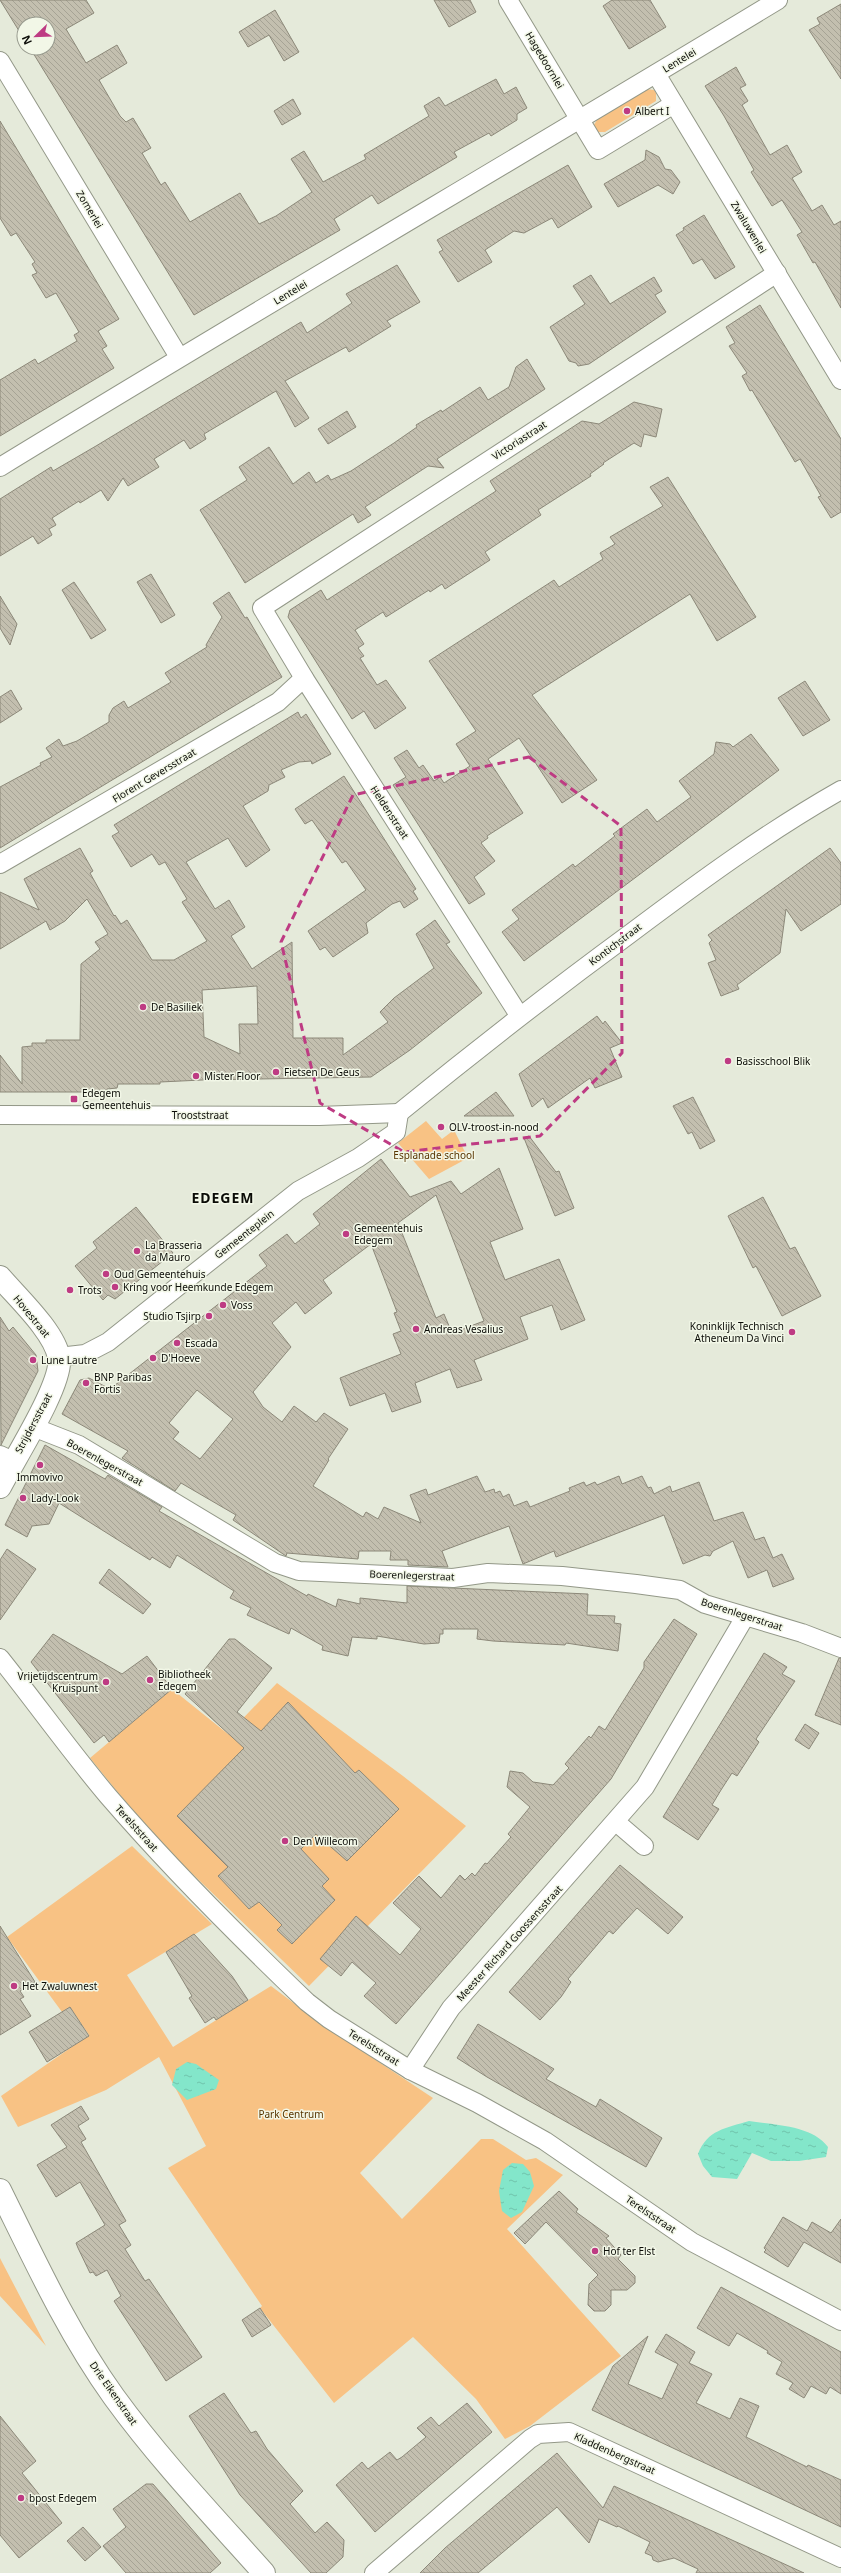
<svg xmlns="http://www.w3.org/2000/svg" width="841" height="2573" font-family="'Noto Sans',sans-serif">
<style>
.green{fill:#f8c284}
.water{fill:url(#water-ripples)}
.building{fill:url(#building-back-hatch);stroke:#8c8879;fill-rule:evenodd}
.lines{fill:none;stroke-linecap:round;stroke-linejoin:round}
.minor-casing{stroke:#939888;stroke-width:20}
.tertiary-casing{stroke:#939888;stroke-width:24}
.minor{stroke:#fff;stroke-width:18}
.tertiary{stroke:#fff;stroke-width:22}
.marked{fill:none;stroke:#be3b83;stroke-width:3;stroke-dasharray:8 5;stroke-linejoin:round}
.poi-dot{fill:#be3b83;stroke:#f2f7e7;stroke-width:1.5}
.labels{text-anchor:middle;stroke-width:3;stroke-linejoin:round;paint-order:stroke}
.street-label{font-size:10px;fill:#0b0c07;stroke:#f2f7e7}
.poi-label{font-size:10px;fill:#0b0c07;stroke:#f2f7e7;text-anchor:start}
.park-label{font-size:10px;fill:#583500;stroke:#f2f7e7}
.district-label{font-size:14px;font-weight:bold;letter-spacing:1px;fill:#0b0c07;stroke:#f2f7e7}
</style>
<defs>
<pattern id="water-ripples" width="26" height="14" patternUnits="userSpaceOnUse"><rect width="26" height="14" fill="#83e6ca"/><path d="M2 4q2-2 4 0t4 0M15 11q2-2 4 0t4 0" fill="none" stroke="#70c4ac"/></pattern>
<pattern id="building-back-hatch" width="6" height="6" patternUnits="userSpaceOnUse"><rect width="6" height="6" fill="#c3bfaf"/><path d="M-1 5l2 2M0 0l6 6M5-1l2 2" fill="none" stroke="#a6a395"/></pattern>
</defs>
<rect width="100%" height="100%" fill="#e5eada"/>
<!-- green -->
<g class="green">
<path d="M646,89L654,90L656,93V101L605,132H597L593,126L597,120Z"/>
<path d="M426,1121L442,1139L454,1130L468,1158L429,1179L398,1143Z"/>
<path d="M277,1683L403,1776L466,1826L309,1986L153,1836L90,1758L172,1689L228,1734Z"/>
<path d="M132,1846L212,1924L127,1975L173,2047L271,1986L323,2025L433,2098L360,2173L402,2219L481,2139H493L526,2160L536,2158L563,2175L507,2229L621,2356L530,2426L505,2439L476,2399L413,2337L334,2403L260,2308L262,2306L168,2168L206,2146L159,2057L106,2090L18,2127L1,2096L89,2035L70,2007L62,2012L7,1937Z"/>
<path d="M0,2258L2,2262L46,2346L0,2296Z"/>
</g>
<!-- water -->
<g class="water">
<path d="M187,2062L196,2064L219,2080L216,2089L187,2100L172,2085L176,2069Z"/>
<path d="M749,2121C773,2125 812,2125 828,2147L826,2157L799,2161H771L752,2153L737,2179L712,2177L703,2166L698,2154C707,2130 726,2128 749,2121Z"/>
<path d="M512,2163L523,2164L530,2172L534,2186L522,2212L511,2218L502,2211L499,2191L503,2170Z"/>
</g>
<!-- building -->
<g class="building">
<path d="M0,0H86L94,13L66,29L86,63L117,45L127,63L99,80L120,116L126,122L133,118L151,148L142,153L161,185L165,182L190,222L240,193L259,224L276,216L312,192L291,159L304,151L323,182L366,159L364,155L429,116L424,106L439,97L445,106L496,79L504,94L516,87L527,108L517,114V120L491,136L489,133L454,152L457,157L378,204L372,195L334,219L340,230L194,315L30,48H48V24H24V39Z"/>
<path d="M434,0H470L476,12L449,27Z"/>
<path d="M612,0H650L666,27L629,49L603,6Z"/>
<path d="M841,4V79L809,30L820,24L817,18Z"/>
<path d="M275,10L299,52L284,61L269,35L248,47L239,32Z"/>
<path d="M736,67L746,85L740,88L748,101L742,105L770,155L787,145L802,172L792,178L812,211L822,205L834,225L841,221V308L815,262L813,263L797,235L802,232L782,200L772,206L751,172L754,170L724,116L705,86Z"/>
<path d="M293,99L301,114L282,125L274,111Z"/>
<path d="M0,121L119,319L98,331L107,346L102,349L114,368L0,436V380L35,359L38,364L77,341L74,335L79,332L56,293L46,298L32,275L37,273L32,264L35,262L16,233L11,236L0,218Z"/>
<path d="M646,150L659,157L665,169L671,170L680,182L673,194L658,185L618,207L604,184L645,160Z"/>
<path d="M568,165L592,207L558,228L552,218L524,233L514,231L485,250L492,262L458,282L439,252L443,250L437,240Z"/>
<path d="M704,215L735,267L715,279L702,259L693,264L676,235L684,230L683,228Z"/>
<path d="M397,265L420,302L387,321L391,326L349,352L346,347L285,381L309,418L295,427L276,391L204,434L206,439L190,449L184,440L154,459L159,467L128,486L123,478L108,501L101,490L80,503L79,501L52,518L56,525L49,529L52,535L38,544L33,536L0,556V499L51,467L53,471L96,446L301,322L307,333L352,303L346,294Z"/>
<path d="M591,275L610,304L654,277L662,291L655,295L666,312L589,364L578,366L576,363L569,361L550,327L585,304L573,286Z"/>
<path d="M760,305L841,439V512L831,518L818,497L821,496L800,459L795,462L752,390L750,391L742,376L747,373L729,346L735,343L726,327Z"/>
<path d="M527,359L545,389L437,459L444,468L428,466L365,507L371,515L358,523L353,514L245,583L200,510L247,480L239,467L269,447L293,484L309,472L316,483L328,475L331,480L351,471L394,443L417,427L416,425L441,410L442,412L480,387L488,400L509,387L516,367Z"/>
<path d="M634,402L662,409L656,437L644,434L641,447L634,443L603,463L604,464L590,474L591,476L538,510L541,515L485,552L490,560L445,589L442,584L430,592L429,590L386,617L383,612L355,630L364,644L358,648L364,656L360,658L377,685L386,680L406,708L375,729L364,711L352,719L288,617L290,610L321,590L327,600L496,491L490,481L582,421L599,424Z"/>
<path d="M347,411L356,427L328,444L318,429Z"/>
<path d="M668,477L756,617L717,641L690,594L532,695L597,780L562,803L519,738L488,759L523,813L487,836L488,838L481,843L495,861L474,877L485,894L469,904L393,785L406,777L394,758L407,750L419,768L423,765L434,781L440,777L444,783L470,766L456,744L476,731L429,661L554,580L559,587L603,559L600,553L615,544L610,537L663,506L650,487Z"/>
<path d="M151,574L175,615L161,623L137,582Z"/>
<path d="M74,582L106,630L91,639L62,590Z"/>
<path d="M229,592L245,618L247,617L282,677L0,848V787L41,765L40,763L52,757L46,748L59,739L63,746L77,741L109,722V715L113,708L124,701L128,708L171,682L165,673L207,647L206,645L222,617L213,603Z"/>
<path d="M0,596L17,624L10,645L0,628Z"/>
<path d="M805,681L830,720L803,736L778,698Z"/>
<path d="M11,690L22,709L0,723V697Z"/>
<path d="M298,712L301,718L306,714L331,754L312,764L311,761L299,762L281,770L285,777L269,785L268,791L243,806L270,850L246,867L228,838L186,862L215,909L229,900L245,927L231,936L252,969L292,942L293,1038H343V1055L388,1022L380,1012L394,998L434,968L416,934L435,920L450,942L446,944L482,993L410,1050L371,1077L202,1080L160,1082V1084H118L117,1088L107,1089V1092H0V1055L22,1084V1047L32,1046V1043H46V1040H80L81,964L100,949L95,942L108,934L87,899L65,921L50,930L46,921L0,949V892L39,910L24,879L80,848L93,871L90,873L114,916L115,915L121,924L127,920L152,960H174L207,941L182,902L187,899L165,862L159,865L152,854L131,867L112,836L119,832L114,825ZM257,986L258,1024H239L240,1054L204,1037L202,990Z"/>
<path d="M751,734L779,770L524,961L502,932L519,919L512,910L573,864L575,867L615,836L613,834L647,809L657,822L691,797L679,781L714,754L716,742L730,744L733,747Z"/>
<path d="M344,776L416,889L413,891L418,899L404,908L400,901L392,904L366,923L368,933L333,957L325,947L320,950L308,931L366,890L346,861L342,863L312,820L305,824L295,809Z"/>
<path d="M830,848L841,863V904L801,931L786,909L780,953L737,985L739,989L721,996L708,963L716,960L709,943L712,940L708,935Z"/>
<path d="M597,1016L603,1024L605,1021L622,1043L610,1048L622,1077L595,1088L590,1078L548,1108L543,1098L532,1107L519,1074Z"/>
<path d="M496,1092L514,1116H464Z"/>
<path d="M693,1097L715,1141L700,1149L692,1132L688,1134L673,1106Z"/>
<path d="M529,1136L556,1172L559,1171L574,1208L555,1216L524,1138Z"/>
<path d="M381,1159L410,1197L451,1181L461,1194L499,1168L523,1229L490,1242L505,1280L559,1259L585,1320L561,1330L552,1305L520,1317L528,1339L474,1360L482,1380L457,1388L450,1369L415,1383L421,1402L392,1412L385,1393L350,1406L340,1378L401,1354L393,1334L401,1331L394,1313L397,1312L371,1244L323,1280L332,1293L305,1314L296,1302L272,1323L291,1347L253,1392L263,1407L282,1422L294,1406L316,1422L324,1413L348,1429L328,1459L329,1460L313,1486L363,1517L366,1512L378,1519L384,1507L421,1523L410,1495L426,1489L428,1495L477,1476L485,1492L494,1489L495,1493L500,1491L503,1497L509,1494L514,1506L527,1501L530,1507L570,1491L569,1488L584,1482L586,1486L595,1482L597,1485L619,1476L622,1484L642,1476L648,1488L651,1487L654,1494L670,1486L672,1492L699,1482L714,1521L743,1512L755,1540L764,1537L773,1558L782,1554L794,1579L773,1587L767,1570L748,1578L733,1541L713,1551L710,1556L705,1555L683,1564L664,1515L556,1557L554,1551L523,1564L509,1526L442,1551L448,1567L408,1565V1560H390L391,1551H359L358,1559L287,1553L286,1556L233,1520L236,1515L181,1483L175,1491L122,1458L128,1451L62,1414L80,1380L89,1378L110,1389L267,1266L259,1255L287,1234L295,1244L320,1224L313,1214ZM436,1195L484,1321L452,1333L444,1314L436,1318L398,1223ZM197,1390L233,1419L200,1459L173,1439L179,1432L169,1423Z"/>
<path d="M763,1197L790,1249L795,1247L821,1296L782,1316L756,1266L753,1268L728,1216Z"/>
<path d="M136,1207L173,1253L115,1299L108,1295L103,1300L75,1266L97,1248L93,1242Z"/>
<path d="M0,1317L9,1331L13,1327L36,1355L38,1371L1,1445Z"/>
<path d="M45,1445L105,1479L108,1475L162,1507L159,1511L277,1579L307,1596L308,1594L336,1607L338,1599L360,1604V1598L407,1603V1586L588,1594L587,1615L615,1616L614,1623L621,1624L618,1651L566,1643L565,1645L493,1641L477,1639L478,1629H443V1634H440L439,1643L424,1644L377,1636V1639L352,1637L348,1656L322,1650L323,1646L291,1628L289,1634L247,1615L251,1608L230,1598L234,1591L177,1555L170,1568L152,1557L150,1560L59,1503L49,1524L32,1526L27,1537L5,1525Z"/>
<path d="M7,1549L36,1569L0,1620V1560Z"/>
<path d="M109,1569L151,1604L143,1614L99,1583Z"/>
<path d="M674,1619L697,1634L611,1779L396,2024L364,1996L376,1983L352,1962L341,1976L320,1959L356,1916L400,1955L421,1929L393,1903L419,1876L441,1898L460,1875L465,1880L472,1873L475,1876L485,1863L487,1864L511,1837L508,1834L530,1807L507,1787L510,1771L523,1773L533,1782L553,1785L569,1768L565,1764L589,1736L591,1738L599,1726L605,1730L644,1668V1662Z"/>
<path d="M53,1634L122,1674L147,1656L172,1689L109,1742L104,1735L94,1743L31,1662Z"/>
<path d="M229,1639H235L272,1668L237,1712L261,1731L288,1702L355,1773L359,1770L399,1809L347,1861L316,1834L301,1849L329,1879L322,1886L335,1900L292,1944L277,1930L282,1925L259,1902L249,1909L218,1876L228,1867L177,1816L244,1748L185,1694Z"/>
<path d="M764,1653L787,1667L782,1674L795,1681L756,1739L759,1742L737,1776L732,1773L721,1790L712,1805L719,1809L698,1840L663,1817Z"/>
<path d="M839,1658H841V1725L815,1715Z"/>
<path d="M805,1724L819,1733L809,1749L795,1740Z"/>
<path d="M620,1865L683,1917L668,1934L637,1908L613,1934L609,1931L568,1979L571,1982L561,1997L540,2020L509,1992Z"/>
<path d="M0,1926L35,1982L20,1991L24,1997L20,1999L31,2016L0,2035Z"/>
<path d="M194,1934L232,1976L248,2000L216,2020L214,2017L205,2023L189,1998L192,1996L166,1952Z"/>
<path d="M70,2007L89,2036L47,2062L29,2032Z"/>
<path d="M478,2024L554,2069L546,2079L596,2107L600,2099L662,2138L646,2167L487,2077L457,2058Z"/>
<path d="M81,2106L89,2119L78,2126L86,2139L81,2142L126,2221L119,2225L131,2245L125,2249L145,2281L149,2279L202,2357L166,2381L114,2301L121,2296L107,2270L96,2276L93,2272L90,2273L78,2248L76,2243L105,2225L80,2182L56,2197L37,2165L67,2147L51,2125Z"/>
<path d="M559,2191L578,2209L576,2212L609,2236L606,2238L621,2255L618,2259L635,2276V2283L627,2290H611V2305L605,2311H594L588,2305L589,2284L598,2275L546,2222L525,2244L514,2233Z"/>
<path d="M783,2217L807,2231L812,2222L831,2233L841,2219V2263L804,2242L788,2267L764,2252L766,2250L764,2248Z"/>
<path d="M721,2287L841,2352V2394L830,2387L826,2394L811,2386L804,2398L789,2389L793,2383L776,2374L782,2362L767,2353L768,2351L737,2333L729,2346L697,2328Z"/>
<path d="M260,2308L271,2325L252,2337L242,2320Z"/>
<path d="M666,2334L695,2352L689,2363L712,2374L696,2403L730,2419L740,2398L759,2406L746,2437L807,2467L808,2465L841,2480V2527L592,2410L613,2366L648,2336L628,2384L662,2399L678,2364L655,2352Z"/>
<path d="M224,2393L251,2433L256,2431L267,2449L303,2491L290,2504L315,2533L327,2522L344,2540L343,2557L326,2573H311L240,2495L189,2416Z"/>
<path d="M467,2403L492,2432L375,2532L336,2485L362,2462L368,2469L390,2452L397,2460L402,2457L426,2437L417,2428L431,2417L439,2426Z"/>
<path d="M0,2416L36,2461L22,2473L62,2523L19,2558L0,2535Z"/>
<path d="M557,2453L603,2508L614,2486L804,2573H696L698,2569L674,2558L658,2562L653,2560L652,2556L645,2553L650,2542L618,2526L617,2527L599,2519L589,2543L557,2507L478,2573H420L445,2548Z"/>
<path d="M146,2484H153L221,2563L210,2573H126L103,2546L126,2527L113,2509Z"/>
<path d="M83,2527L101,2547L85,2561L67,2541Z"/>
</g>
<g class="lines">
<defs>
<g id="minor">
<path d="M508,0L598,150L674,104"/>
<path d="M0,61L179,357"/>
<path d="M656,74L841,380"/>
<path d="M0,467C258,309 519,157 778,0"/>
<path d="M0,864L278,702L304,678"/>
<path d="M519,1015L304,678L262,608L777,273"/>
<path d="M399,1113C475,1051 552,991 631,933C699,882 767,832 841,790"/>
<path d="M0,1115L319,1116L399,1113"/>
<path d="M59,1357L85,1354L108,1342L298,1191L358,1158L396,1132L399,1113"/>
<path d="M33,1427L79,1445L275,1563L299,1571L453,1578L488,1573L562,1576L636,1584L680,1590L705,1604L802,1633L841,1648"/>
<path d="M0,1455L13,1461"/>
<path d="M0,1658C36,1703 70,1751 108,1796C170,1868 238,1936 307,2002L329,2019L410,2070L477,2103L545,2141L692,2242L841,2321"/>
<path d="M616,1822L644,1846"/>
<path d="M410,2070L451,2008L645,1787L745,1617"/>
<path d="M374,2573L530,2439L538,2434L569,2432L841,2558"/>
</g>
<g id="tertiary">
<path d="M0,1277C17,1297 55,1332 59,1358C63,1384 13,1461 0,1487"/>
<path d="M0,2190C35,2261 68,2333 114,2397C159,2459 213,2516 264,2573"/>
</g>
</defs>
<!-- minor casing -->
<use href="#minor" class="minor-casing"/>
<!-- tertiary casing -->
<use href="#tertiary" class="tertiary-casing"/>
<!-- minor -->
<use href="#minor" class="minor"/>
<!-- tertiary -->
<use href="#tertiary" class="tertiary"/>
</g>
<!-- marked area -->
<path class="marked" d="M529,757L621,826L622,1053L540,1136L404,1152L320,1103L281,942L353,795Z"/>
<!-- markers -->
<g class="poi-dot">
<circle cx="627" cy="111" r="4"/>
<circle cx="143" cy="1007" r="4"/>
<circle cx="728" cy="1061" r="4"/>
<circle cx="276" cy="1072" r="4"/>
<circle cx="196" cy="1076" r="4"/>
<rect x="70" y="1095" width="8" height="8" rx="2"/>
<circle cx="441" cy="1127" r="4"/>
<circle cx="346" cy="1234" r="4"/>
<circle cx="137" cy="1251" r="4"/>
<circle cx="106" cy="1274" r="4"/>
<circle cx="115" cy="1287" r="4"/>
<circle cx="70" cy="1290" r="4"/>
<circle cx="223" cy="1305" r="4"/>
<circle cx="209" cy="1316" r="4"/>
<circle cx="416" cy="1329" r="4"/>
<circle cx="792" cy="1332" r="4"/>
<circle cx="177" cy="1343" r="4"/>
<circle cx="153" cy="1358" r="4"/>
<circle cx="33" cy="1360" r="4"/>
<circle cx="86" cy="1383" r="4"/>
<circle cx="40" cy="1465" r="4"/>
<circle cx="23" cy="1498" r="4"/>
<circle cx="150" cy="1680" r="4"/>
<circle cx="106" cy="1682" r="4"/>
<circle cx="285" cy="1841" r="4"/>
<circle cx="14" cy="1986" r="4"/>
<circle cx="595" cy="2251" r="4"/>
<circle cx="21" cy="2498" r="4"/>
</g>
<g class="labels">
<!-- street labels -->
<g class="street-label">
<text transform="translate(545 60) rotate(59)" y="4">Hagedoornlei</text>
<text transform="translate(679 60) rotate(-31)" y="4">Lentelei</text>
<text transform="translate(90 209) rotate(59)" y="4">Zomerlei</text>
<text transform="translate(749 227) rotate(59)" y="4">Zwaluwenlei</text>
<text transform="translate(290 292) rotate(-31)" y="4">Lentelei</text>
<text transform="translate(519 440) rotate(-33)" y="4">Victoriastraat</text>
<text transform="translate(154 775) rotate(-31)" y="4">Florent Geversstraat</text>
<text transform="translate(390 812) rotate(57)" y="4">Heldenstraat</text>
<text transform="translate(615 944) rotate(-37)" y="4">Kontichstraat</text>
<text x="200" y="1119">Trooststraat</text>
<text transform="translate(244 1234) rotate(-38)" y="4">Gemeenteplein</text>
<text transform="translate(32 1316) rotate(51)" y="4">Hovestraat</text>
<text transform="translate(33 1423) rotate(-62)" y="4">Strijdersstraat</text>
<text transform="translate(105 1462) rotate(29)" y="4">Boerenlegerstraat</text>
<text transform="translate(412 1575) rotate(2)" y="4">Boerenlegerstraat</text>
<text transform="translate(742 1614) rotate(18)" y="4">Boerenlegerstraat</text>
<text transform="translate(137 1828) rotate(48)" y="4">Terelststraat</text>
<text transform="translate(509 1943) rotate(-48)" y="4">Meester Richard Goossensstraat</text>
<text transform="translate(374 2047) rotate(32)" y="4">Terelststraat</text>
<text transform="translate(651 2214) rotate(34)" y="4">Terelststraat</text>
<text transform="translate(114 2393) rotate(55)" y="4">Drie Eikenstraat</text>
<text transform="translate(615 2453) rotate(24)" y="4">Kladdenbergstraat</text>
</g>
<!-- poi labels -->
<g class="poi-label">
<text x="635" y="115">Albert I</text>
<text x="151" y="1011">De Basiliek</text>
<text x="736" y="1065">Basisschool Blik</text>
<text x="284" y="1076">Fietsen De Geus</text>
<text x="204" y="1080">Mister Floor</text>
<text x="82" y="1097">Edegem<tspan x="82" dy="12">Gemeentehuis</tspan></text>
<text x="449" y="1131">OLV-troost-in-nood</text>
<text x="354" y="1232">Gemeentehuis<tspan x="354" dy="12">Edegem</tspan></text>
<text x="145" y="1249">La Brasseria<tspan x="145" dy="12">da Mauro</tspan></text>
<text x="114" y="1278">Oud Gemeentehuis</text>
<text x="123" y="1291">Kring voor Heemkunde Edegem</text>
<text x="78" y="1294">Trots</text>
<text x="231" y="1309">Voss</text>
<text x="201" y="1320" text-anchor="end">Studio Tsjirp</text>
<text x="784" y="1330" text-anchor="end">Koninklijk Technisch<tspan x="784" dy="12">Atheneum Da Vinci</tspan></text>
<text x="424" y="1333">Andreas Vesalius</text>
<text x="185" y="1347">Escada</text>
<text x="161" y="1362">D'Hoeve</text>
<text x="41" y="1364">Lune Lautre</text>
<text x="94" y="1381">BNP Paribas<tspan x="94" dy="12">Fortis</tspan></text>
<text x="40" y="1481" text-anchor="middle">Immovivo</text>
<text x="31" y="1502">Lady-Look</text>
<text x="158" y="1678">Bibliotheek<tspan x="158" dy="12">Edegem</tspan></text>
<text x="98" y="1680" text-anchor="end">Vrijetijdscentrum<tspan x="98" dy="12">Kruispunt</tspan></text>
<text x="293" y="1845">Den Willecom</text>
<text x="22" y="1990">Het Zwaluwnest</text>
<text x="603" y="2255">Hof ter Elst</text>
<text x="29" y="2502">bpost Edegem</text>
</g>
<!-- park labels -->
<g class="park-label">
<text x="434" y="1159">Esplanade school</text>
<text x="291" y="2118">Park Centrum</text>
</g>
<!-- district labels -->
<g class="district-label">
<text x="223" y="1203">EDEGEM</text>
</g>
</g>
<!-- north arrow -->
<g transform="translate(36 36) rotate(247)"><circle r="19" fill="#f2f7e7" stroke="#96998d"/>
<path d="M0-3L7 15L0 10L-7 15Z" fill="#be3b83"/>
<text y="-6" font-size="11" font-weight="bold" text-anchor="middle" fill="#0b0c07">N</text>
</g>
</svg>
